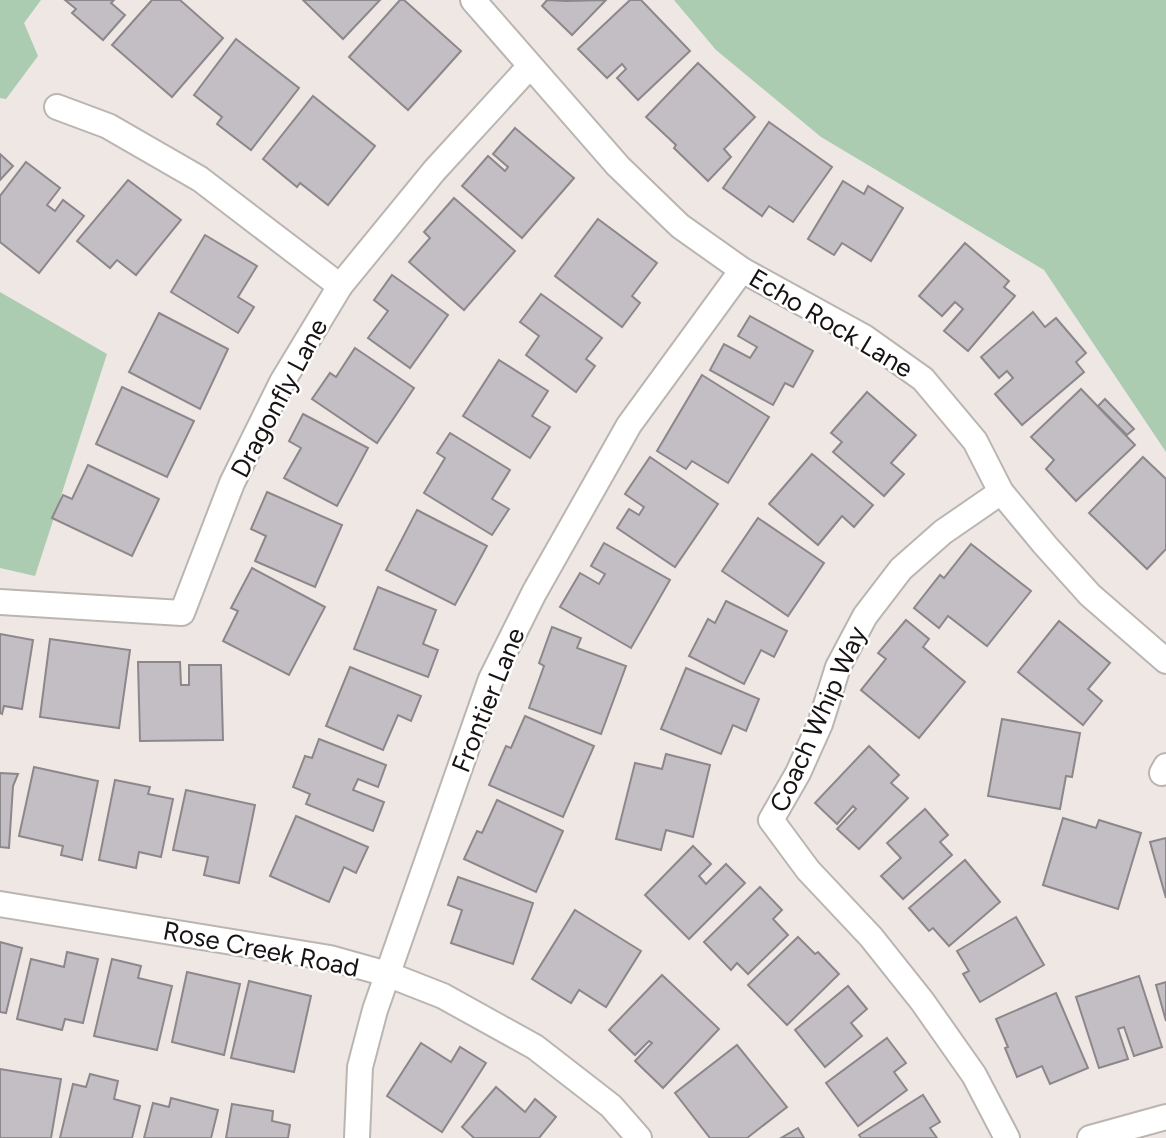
<svg xmlns="http://www.w3.org/2000/svg" width="1166" height="1138" font-family="Figtree,sans-serif">
<style>
.grass{fill:#acccb1}
.building{fill:#c3bec3;stroke:#8c878b;stroke-width:2}
.lines{fill:none;stroke-linecap:round;stroke-linejoin:round}
.street-casing{stroke:#bbb5b1;stroke-width:28}
.street{stroke:#fff;stroke-width:24}
.labels{text-anchor:middle;stroke-width:5;stroke-linejoin:round;paint-order:stroke}
.street-label{font-size:26px;fill:#161312;stroke:#fff}
</style>
<rect width="100%" height="100%" fill="#eee7e3"/>
<!-- grass -->
<g class="grass">
<path d="M0,0H41L24,23L38,56L6,99L0,98Z"/>
<path d="M674,0H1166V452L1044,270L821,137L716,50Z"/>
<path d="M0,292L107,354L35,576L0,568Z"/>
</g>
<!-- building -->
<g class="building">
<path d="M65,0H114L111,3L125,15L103,40L72,13L76,9Z"/>
<path d="M152,0H180L223,38L172,97L112,45Z"/>
<path d="M303,0H380L343,39Z"/>
<path d="M400,0H404L461,51L408,110L349,57Z"/>
<path d="M547,0L566,1L606,0L572,35L542,6Z"/>
<path d="M630,0H641L690,51L638,100L617,78L626,69L622,64L607,78L578,49Z"/>
<path d="M236,39L299,88L251,150L217,124L222,117L194,95Z"/>
<path d="M698,63L755,117L724,149L731,157L708,181L674,148L676,145L646,117Z"/>
<path d="M313,96L375,146L328,205L300,183L297,187L263,159Z"/>
<path d="M769,122L832,167L793,222L769,206L762,216L723,188Z"/>
<path d="M515,128L574,178L522,238L462,186L488,156L505,171L508,167L493,154Z"/>
<path d="M0,154L13,166L0,180Z"/>
<path d="M26,162L60,188L47,205L55,211L63,200L84,216L39,273L0,242V196Z"/>
<path d="M128,180L181,220L136,275L117,260L110,268L77,241Z"/>
<path d="M843,181L864,194L868,186L903,208L871,261L842,243L834,255L808,239Z"/>
<path d="M454,198L515,251L464,310L409,262L430,238L424,232Z"/>
<path d="M598,219L657,263L632,296L640,303L622,327L555,276Z"/>
<path d="M205,235L257,266L238,297L254,307L238,333L171,292Z"/>
<path d="M965,243L1009,281L1004,287L1015,296L968,351L944,331L963,309L955,302L942,316L919,296Z"/>
<path d="M392,275L448,315L410,368L368,338L388,311L374,300Z"/>
<path d="M541,294L602,338L586,359L595,366L576,392L526,355L539,336L520,322Z"/>
<path d="M1033,312L1045,327L1056,318L1086,353L1076,362L1084,372L1022,425L995,394L1013,378L1007,371L999,378L981,357Z"/>
<path d="M159,313L228,349L200,409L129,372Z"/>
<path d="M750,316L813,351L793,387L785,383L773,405L710,370L724,344L750,358L757,347L738,336Z"/>
<path d="M355,348L414,388L377,443L312,399L330,373L336,377Z"/>
<path d="M499,360L548,391L532,416L550,427L530,458L463,416Z"/>
<path d="M702,375L769,417L728,483L692,461L686,469L657,451Z"/>
<path d="M122,387L194,421L167,477L96,444Z"/>
<path d="M1081,389L1135,445L1076,501L1046,469L1054,460L1031,437Z"/>
<path d="M867,392L916,435L891,463L904,474L884,496L833,452L842,442L831,433Z"/>
<path d="M1105,399L1134,429L1127,435L1098,406Z"/>
<path d="M303,414L368,448L337,506L284,478L301,448L289,441Z"/>
<path d="M450,433L510,470L492,499L509,509L492,535L424,493L445,458L437,453Z"/>
<path d="M812,454L873,505L854,527L842,516L818,545L769,504Z"/>
<path d="M650,457L718,504L675,567L617,528L629,509L639,515L644,507L625,494Z"/>
<path d="M1143,457L1166,479V549L1147,569L1089,513Z"/>
<path d="M88,465L159,499L132,556L52,518L63,495L72,499Z"/>
<path d="M267,492L342,525L315,587L255,561L266,536L251,529Z"/>
<path d="M417,510L487,546L455,605L386,570Z"/>
<path d="M758,518L824,563L788,616L722,571Z"/>
<path d="M604,543L670,580L631,648L560,607L580,573L599,584L605,574L591,566Z"/>
<path d="M971,544L1031,591L987,646L948,616L939,628L914,608L940,575L944,578Z"/>
<path d="M252,568L325,607L289,675L223,641L238,611L231,608Z"/>
<path d="M378,587L436,610L423,644L438,650L428,677L354,649Z"/>
<path d="M726,601L787,631L774,657L761,650L744,684L689,656L708,619L715,623Z"/>
<path d="M906,620L929,639L923,647L965,682L919,738L861,690L886,659L878,653Z"/>
<path d="M1059,621L1110,663L1088,689L1102,701L1083,725L1018,672Z"/>
<path d="M552,627L581,638L577,648L626,666L601,734L529,708L544,666L539,663Z"/>
<path d="M0,634L33,640L22,709L4,706L2,714L0,713Z"/>
<path d="M50,639L130,650L119,728L40,717Z"/>
<path d="M138,662H180L181,685H189V665H221L223,740L140,741Z"/>
<path d="M350,667L421,696L411,721L398,715L383,750L326,726Z"/>
<path d="M686,668L759,699L746,731L733,725L721,754L661,729Z"/>
<path d="M525,716L594,746L563,817L489,785L506,746L511,748Z"/>
<path d="M1002,719L1080,733L1072,777L1066,776L1060,809L988,796Z"/>
<path d="M319,739L386,765L378,787L358,779L353,790L384,802L373,831L306,804L310,794L293,787L305,756L312,758Z"/>
<path d="M869,746L899,775L891,783L908,798L859,849L837,829L856,809L853,806L837,824L815,803Z"/>
<path d="M666,754L710,765L693,837L666,830L661,850L616,839L635,763L662,769Z"/>
<path d="M34,767L98,781L82,860L61,855L63,846L19,836Z"/>
<path d="M0,773L18,774L13,786L9,848L0,847Z"/>
<path d="M115,780L150,787L148,794L173,799L161,857L139,852L136,868L99,860Z"/>
<path d="M186,790L255,805L239,883L204,875L208,857L173,850Z"/>
<path d="M497,800L563,831L536,892L464,859L477,831L482,833Z"/>
<path d="M925,809L948,835L940,842L952,855L903,899L881,876L901,858L887,843Z"/>
<path d="M296,816L368,847L356,873L344,867L329,902L270,876Z"/>
<path d="M1063,818L1096,828L1099,820L1141,833L1118,909L1043,885Z"/>
<path d="M1166,838V898L1150,842Z"/>
<path d="M693,846L711,864L699,876L706,884L726,864L745,883L689,939L645,895Z"/>
<path d="M965,860L1000,902L949,946L933,928L929,931L909,908Z"/>
<path d="M458,877L533,903L513,964L451,943L462,910L448,905Z"/>
<path d="M760,887L782,910L773,919L788,935L748,974L737,963L731,970L704,942Z"/>
<path d="M575,910L641,951L606,1007L579,990L571,1003L532,979Z"/>
<path d="M1016,917L1044,965L980,1002L963,974L969,971L957,951Z"/>
<path d="M798,937L815,954L818,952L839,974L787,1025L748,985Z"/>
<path d="M0,942L22,948L6,1013L0,1012Z"/>
<path d="M67,952L98,959L83,1023L65,1019L62,1030L17,1019L31,959L64,967Z"/>
<path d="M112,959L141,966L138,978L172,986L157,1050L94,1036Z"/>
<path d="M187,972L240,984L224,1055L172,1042Z"/>
<path d="M662,975L719,1029L663,1088L635,1061L652,1043L649,1041L635,1055L609,1030Z"/>
<path d="M1139,976L1162,1047L1134,1056L1124,1027L1118,1029L1128,1059L1099,1068L1076,997Z"/>
<path d="M249,981L311,996L294,1072L231,1058Z"/>
<path d="M1166,982V1021L1156,985Z"/>
<path d="M848,986L867,1009L851,1023L862,1036L825,1067L795,1030Z"/>
<path d="M1056,993L1088,1068L1050,1084L1042,1066L1017,1077L1005,1048L1008,1047L996,1019Z"/>
<path d="M887,1038L906,1063L894,1072L907,1090L858,1126L826,1083Z"/>
<path d="M421,1043L451,1062L460,1047L486,1063L442,1132L387,1096Z"/>
<path d="M737,1045L787,1107L747,1138H710L675,1093Z"/>
<path d="M0,1069L61,1079L51,1138H0Z"/>
<path d="M90,1074L118,1081L114,1099L140,1106L132,1138H60L73,1084L86,1087Z"/>
<path d="M496,1087L525,1112L535,1099L556,1117L539,1138H474L462,1127Z"/>
<path d="M923,1095L940,1122L930,1128L937,1138H861L859,1135Z"/>
<path d="M171,1098L218,1110L211,1138H144L153,1103L169,1107Z"/>
<path d="M232,1104L273,1111L272,1121L290,1125L288,1138H226Z"/>
<path d="M798,1128L804,1138H781Z"/>
</g>
<g class="lines">
<defs>
<g id="street">
<path d="M473,0L618,166L680,226L742,270L864,337L923,379L975,441L1001,492L1045,545L1090,595L1166,661"/>
<path d="M57,107L108,126L200,179L340,286"/>
<path d="M1001,492L943,532L901,569L865,616L838,667L820,724L798,773L771,820L808,870L871,937L922,1001L974,1075L1007,1138"/>
<path d="M0,602L182,613L232,483L282,382L340,286L434,171L530,66"/>
<path d="M1162,773L1166,766"/>
<path d="M0,904L330,958L387,974L443,996L535,1047L611,1106L639,1138"/>
<path d="M357,1138L360,1067L375,1010L491,679L534,593L629,425L742,270"/>
<path d="M1090,1138L1166,1117"/>
</g>
</defs>
<!-- street casing -->
<use href="#street" class="street-casing"/>
<!-- street -->
<use href="#street" class="street"/>
</g>
<g class="labels">
<!-- street labels -->
<g class="street-label">
<text transform="translate(831 323) rotate(31)" y="9">Echo Rock Lane</text>
<text transform="translate(279 398) rotate(-62)" y="9">Dragonfly Lane</text>
<text transform="translate(488 700) rotate(-68)" y="9">Frontier Lane</text>
<text transform="translate(818 719) rotate(-66)" y="9">Coach Whip Way</text>
<text transform="translate(261 949) rotate(11)" y="9">Rose Creek Road</text>
</g>
</g>
</svg>
